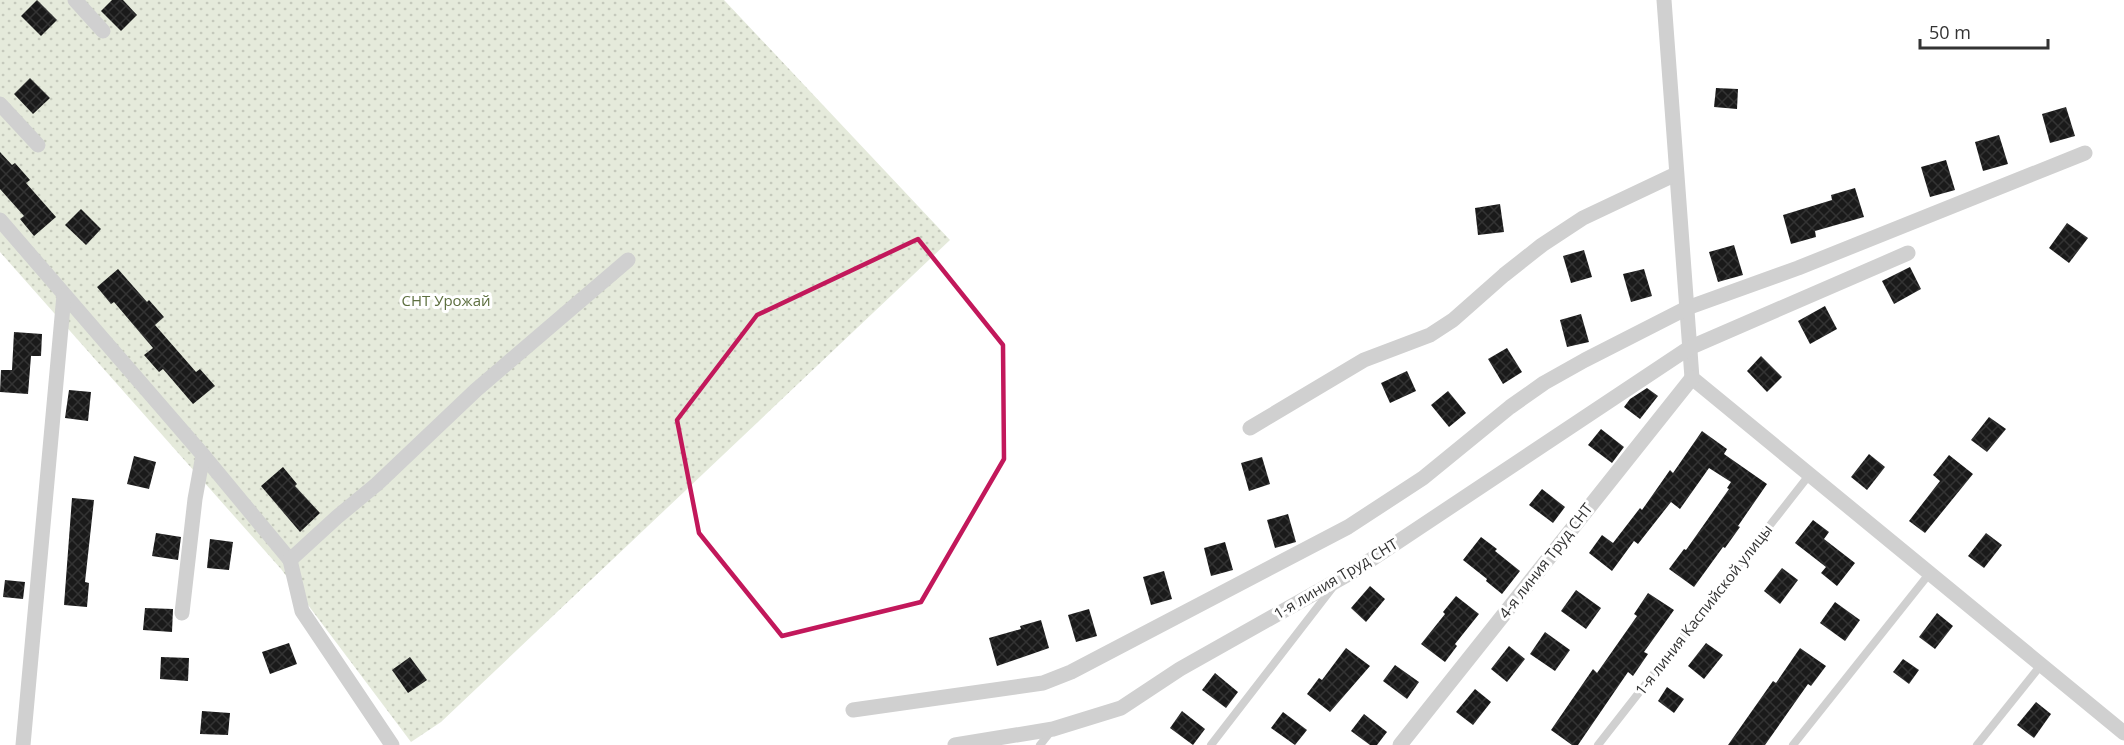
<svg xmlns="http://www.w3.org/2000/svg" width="2124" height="745" font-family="'Open Sans',sans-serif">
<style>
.garden{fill:url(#garden-dots)}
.building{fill:url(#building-cross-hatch)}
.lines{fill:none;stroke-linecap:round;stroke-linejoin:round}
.service{stroke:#d0d0d0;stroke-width:8}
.minor{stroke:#d0d0d0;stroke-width:15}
.marked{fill:none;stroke:#c2185b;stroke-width:4.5;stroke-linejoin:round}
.labels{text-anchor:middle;stroke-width:6;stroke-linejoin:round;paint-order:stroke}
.park-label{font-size:15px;fill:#5d6f3f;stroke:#fff}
.street-label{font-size:15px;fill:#333;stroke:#fff}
</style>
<defs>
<pattern id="garden-dots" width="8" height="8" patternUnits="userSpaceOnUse" patternTransform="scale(1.5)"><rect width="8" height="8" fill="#e5eadb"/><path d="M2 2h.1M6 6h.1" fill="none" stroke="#c5c9bc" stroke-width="1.8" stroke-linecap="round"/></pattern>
<pattern id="building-cross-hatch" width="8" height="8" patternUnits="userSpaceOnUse" patternTransform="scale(1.5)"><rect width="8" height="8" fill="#1a1a1a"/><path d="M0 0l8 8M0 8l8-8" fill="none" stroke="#333"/></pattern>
</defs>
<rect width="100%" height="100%" fill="#fff"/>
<!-- garden -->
<path class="garden" d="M0,0H724L950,240L441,722L411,742L281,569L0,252Z"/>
<!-- building -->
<g class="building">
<path d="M37,0L57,20L41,36L21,16Z"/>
<path d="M112,0H123L137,15L121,31L101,11Z"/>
<path d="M30,78L50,98L33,114L14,94Z"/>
<path d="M1716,88L1738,89L1737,109L1714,107Z"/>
<path d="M2066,107L2075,136L2050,143L2042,114Z"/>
<path d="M1999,135L2008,164L1983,171L1975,142Z"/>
<path d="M0,152L12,165L15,163L30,180L26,183L56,217L34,236L20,219L24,216L0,189Z"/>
<path d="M1946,160L1955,190L1930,197L1921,167Z"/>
<path d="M1855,188L1864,217L1815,231L1816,237L1791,244L1783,215L1832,200L1831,195Z"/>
<path d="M1500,204L1504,232L1478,235L1475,208Z"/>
<path d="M81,209L101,229L86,245L65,225Z"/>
<path d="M2067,223L2088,238L2069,263L2049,248Z"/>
<path d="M1734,245L1743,275L1718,282L1709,252Z"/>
<path d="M1584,250L1592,277L1571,283L1563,256Z"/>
<path d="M1910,267L1921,289L1894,304L1882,281Z"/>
<path d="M118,269L147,302L149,300L164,317L155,325L196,372L200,369L215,386L193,404L163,369L159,372L144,355L153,348L114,302L111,304L97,287Z"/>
<path d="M1644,269L1652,296L1631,302L1623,274Z"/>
<path d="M1825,306L1837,329L1810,344L1798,321Z"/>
<path d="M1581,314L1589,342L1567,347L1560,320Z"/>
<path d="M14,332L42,334L41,356H31L28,394L0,392L1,370H12Z"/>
<path d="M1507,348L1522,372L1503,384L1488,359Z"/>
<path d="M1761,356L1782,377L1767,392L1747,371Z"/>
<path d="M1407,371L1416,391L1390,403L1381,383Z"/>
<path d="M1647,388L1658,396L1640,419L1624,407L1630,399Z"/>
<path d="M69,390L91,392L88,421L65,418Z"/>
<path d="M1448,391L1466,413L1449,427L1431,405Z"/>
<path d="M1989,417L2006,429L1987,452L1971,440Z"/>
<path d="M1601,429L1624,447L1612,463L1588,445Z"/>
<path d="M1702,431L1727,449L1724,454L1767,484L1738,526L1740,527L1725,548L1723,547L1694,587L1669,569L1684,549L1686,550L1729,489L1727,488L1731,482L1709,468L1680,509L1671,502L1638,544L1634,541L1612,571L1589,553L1602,535L1613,543L1640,508L1642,510L1670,470L1673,473Z"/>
<path d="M1869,454L1885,467L1867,490L1851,477Z"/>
<path d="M1949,455L1973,474L1925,533L1909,521L1940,481L1933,475Z"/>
<path d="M134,456L156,462L149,489L127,484Z"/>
<path d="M1262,457L1270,484L1249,491L1241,463Z"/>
<path d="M283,467L297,484L295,486L320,513L300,532L261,486Z"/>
<path d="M1542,489L1565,507L1553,523L1529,505Z"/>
<path d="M72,498L94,500L85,582L89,583L87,607L64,605Z"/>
<path d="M1288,514L1296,542L1275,548L1267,520Z"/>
<path d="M1813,520L1829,532L1824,539L1855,563L1837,586L1821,573L1826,567L1795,543Z"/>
<path d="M156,533L181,537L178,560L152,556Z"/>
<path d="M1986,533L2002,545L1984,568L1968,556Z"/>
<path d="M1481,537L1497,549L1495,551L1520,571L1502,594L1486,581L1487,579L1463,560Z"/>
<path d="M210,539L233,542L229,570L207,568Z"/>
<path d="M1225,542L1233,570L1211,576L1204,548Z"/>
<path d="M1782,568L1798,580L1780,604L1764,591Z"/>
<path d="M1164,571L1172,599L1151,605L1143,577Z"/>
<path d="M5,580L25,582L23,599L3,597Z"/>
<path d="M1370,586L1385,599L1366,622L1351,608Z"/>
<path d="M1576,590L1601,608L1586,629L1561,611Z"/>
<path d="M1648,593L1674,610L1644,652L1648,654L1633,676L1628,672L1578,745H1572L1551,730L1593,669L1597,673L1637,616L1634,614Z"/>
<path d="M1456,596L1479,614L1455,644L1457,646L1445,662L1421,644L1445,614L1443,612Z"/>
<path d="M1835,602L1860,620L1845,641L1820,623Z"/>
<path d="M145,608L173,609L172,632L143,630Z"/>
<path d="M1089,609L1097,636L1076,642L1068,615Z"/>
<path d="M1937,613L1953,626L1935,649L1919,637Z"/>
<path d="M1041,620L1049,648L997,666L989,638L1021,629L1020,626Z"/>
<path d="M1545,632L1570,650L1555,671L1530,654Z"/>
<path d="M289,643L297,664L270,674L262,652Z"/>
<path d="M1706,643L1723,655L1704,679L1688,666Z"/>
<path d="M1509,646L1525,659L1507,682L1491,669Z"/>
<path d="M1346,648L1370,666L1330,712L1307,694L1319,678L1322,680Z"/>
<path d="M1800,648L1826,666L1811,686L1808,684L1765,745H1728L1773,681L1776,683Z"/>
<path d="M161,657L189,658L188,681L160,679Z"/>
<path d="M410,657L427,680L408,693L392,670Z"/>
<path d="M1903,659L1919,670L1909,684L1893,672Z"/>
<path d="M1395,665L1419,682L1407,699L1383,681Z"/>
<path d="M1215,673L1238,692L1226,708L1202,690Z"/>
<path d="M1667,687L1684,699L1674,713L1658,701Z"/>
<path d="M1475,689L1491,702L1473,725L1456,712Z"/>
<path d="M2036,702L2051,714L2034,738L2017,725Z"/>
<path d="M202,711L230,713L228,735L200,734Z"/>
<path d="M1182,711L1205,729L1193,745L1170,728Z"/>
<path d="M1283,712L1307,730L1295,745L1271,728Z"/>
<path d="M1364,714L1387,732L1377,745H1370L1351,731Z"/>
</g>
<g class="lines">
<!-- service -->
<g class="service">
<path d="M1040,745L1052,730"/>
<path d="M1211,745L1333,587"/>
<path d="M1598,745L1810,474"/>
<path d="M1793,745L1929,574"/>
<path d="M1977,745L2041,665"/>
</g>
<!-- minor -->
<g class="minor">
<path d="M75,0L103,31"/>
<path d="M1664,0L1692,378L2124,733"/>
<path d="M0,104L38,145"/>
<path d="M0,220L203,455L290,560L302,611L392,745"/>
<path d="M1250,428L1364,360L1430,335L1453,320L1504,275L1542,245L1583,218L1676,174"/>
<path d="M290,560L337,517L377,484L476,390L628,260"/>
<path d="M182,613L195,499L203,455"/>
<path d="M853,710L1043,683L1071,672L1348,527L1423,478L1510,407L1544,383L1585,360L1687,308L1798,268L2085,153"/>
<path d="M23,745L64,295"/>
<path d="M955,745L1053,729L1121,708L1180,669L1354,571L1689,348L1908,253"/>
<path d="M1400,745L1692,378"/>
</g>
</g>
<!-- marked area -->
<path class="marked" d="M918,239L1003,345L1004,459L921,602L782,636L699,533L677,420L757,315Z"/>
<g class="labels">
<!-- park labels -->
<g class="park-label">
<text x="446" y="306">СНТ Урожай</text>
</g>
<!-- street labels -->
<g class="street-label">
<text transform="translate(1546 561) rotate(-52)" y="5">4-я линия Труд СНТ</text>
<text transform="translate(1336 579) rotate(-31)" y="5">1-я линия Труд СНТ</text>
<text transform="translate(1704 610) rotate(-52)" y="5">1-я линия Каспийской улицы</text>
</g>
</g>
<!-- scale -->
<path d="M1920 39v9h128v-9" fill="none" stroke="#333333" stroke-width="3"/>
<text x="1929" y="39" font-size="18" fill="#333333" stroke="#ffffff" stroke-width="4.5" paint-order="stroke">50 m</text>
</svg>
